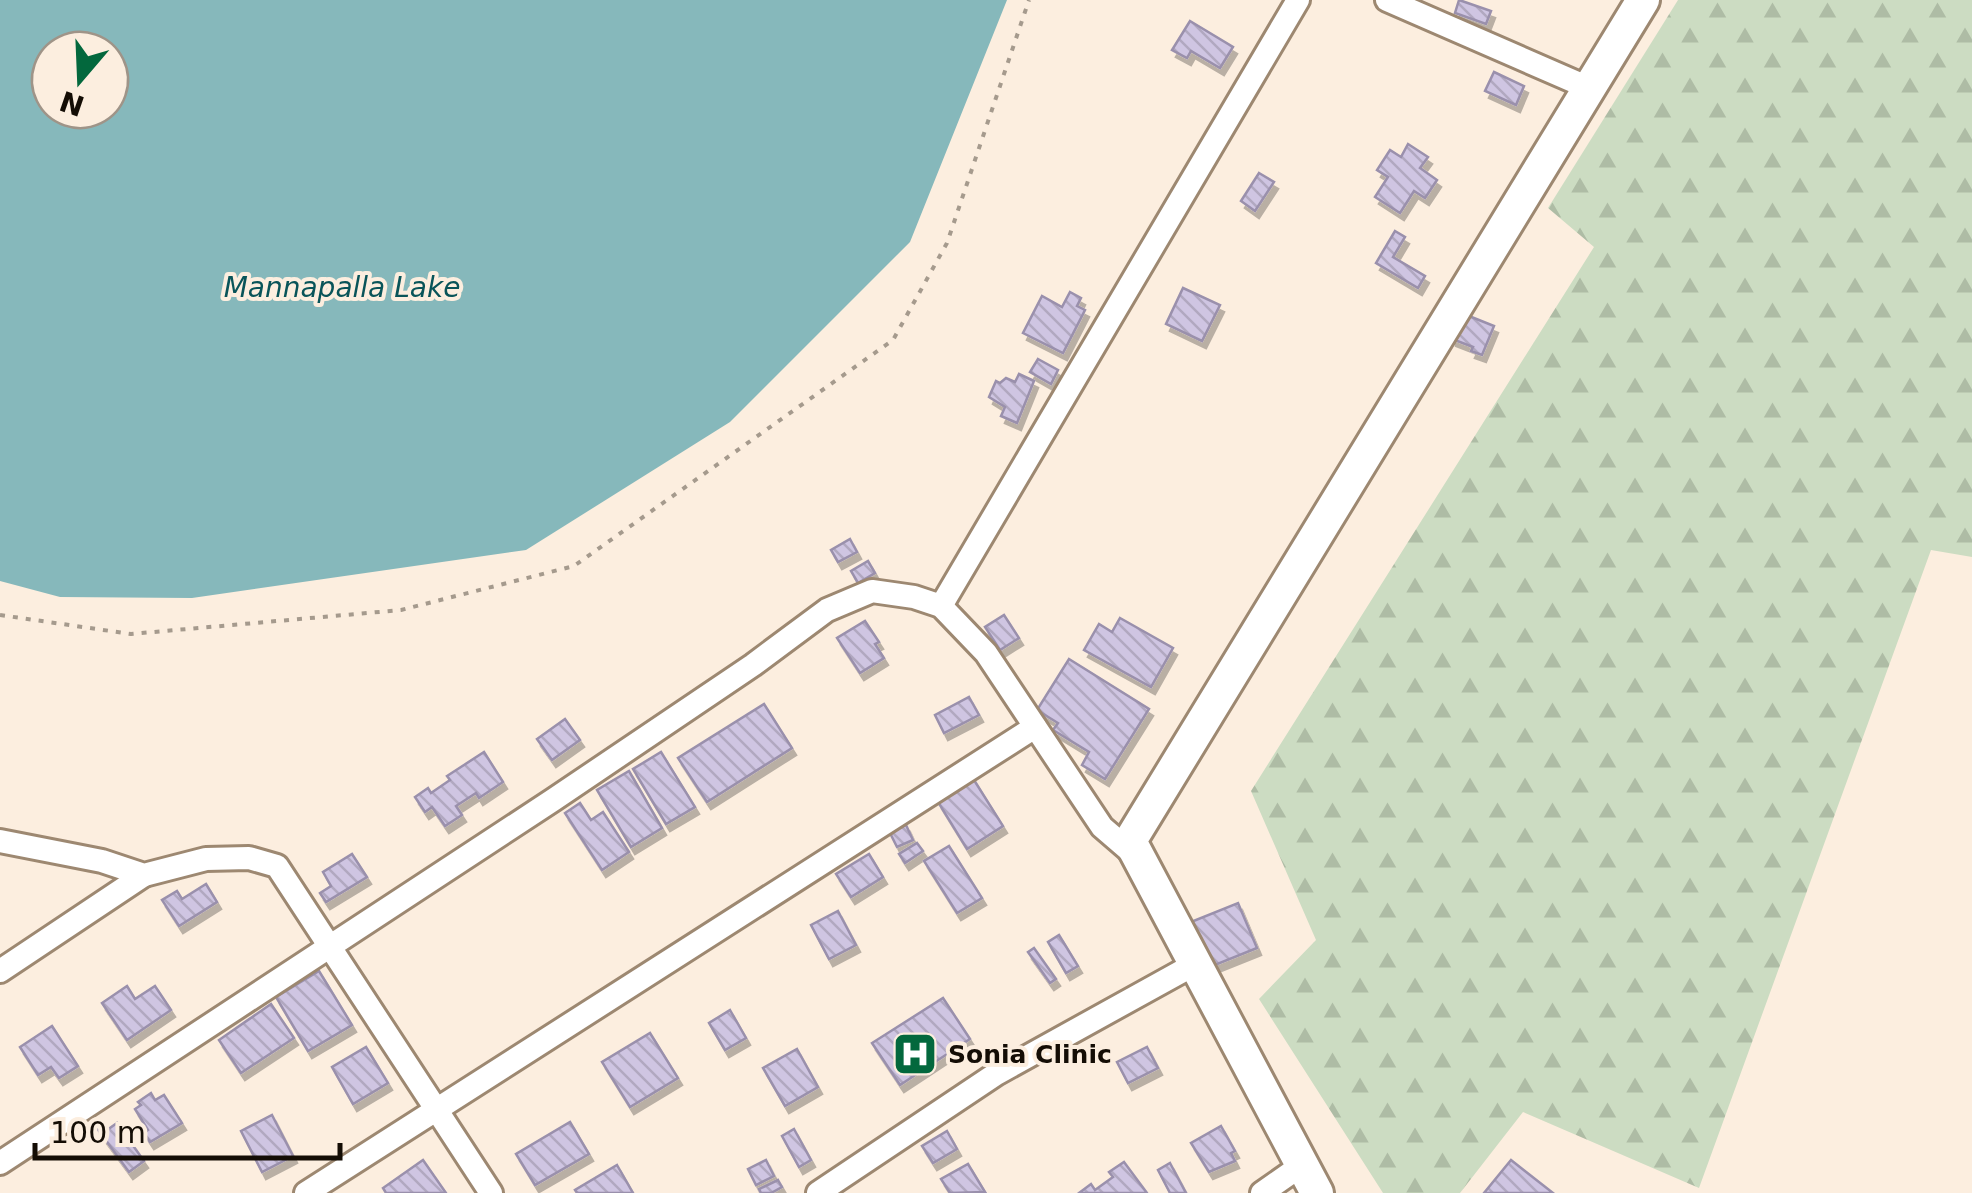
<svg xmlns="http://www.w3.org/2000/svg" width="1972" height="1193" font-family="'DejaVu Sans',sans-serif">
<style>
.forest{fill:url(#forest-firs)}
.water{fill:#86b8bb;fill-rule:evenodd}
.building{fill:url(#building-back-hatch);stroke:#9a90ac;stroke-width:2.5;filter:url(#shadow)}
.lines{fill:none;stroke-linecap:round;stroke-linejoin:round}
.street-casing{stroke:#9d8871;stroke-width:28}
.secondary-casing{stroke:#9d8871;stroke-width:38}
.path{stroke:#a59a8d;stroke-width:4;stroke-dasharray:5 8;stroke-linecap:butt}
.street{stroke:#fff;stroke-width:22}
.secondary{stroke:#fff;stroke-width:32}
.labels{text-anchor:middle;stroke-width:8;stroke-linejoin:round;paint-order:stroke}
.poi-label{font-size:25px;font-weight:bold;fill:#140d05;stroke:#fceedf;text-anchor:start}
.water-label{font-size:28px;font-style:italic;fill:#095459;stroke:#fceedf}
</style>
<defs>
<pattern id="forest-firs" width="22" height="20" patternUnits="userSpaceOnUse" patternTransform="scale(2.5)"><rect width="22" height="20" fill="#ccdcc2"/><path d="M5 1l3.5 6h-7zM16 11l3.5 6h-7z" fill="#aebca5"/></pattern>
<pattern id="building-back-hatch" width="6" height="6" patternUnits="userSpaceOnUse" patternTransform="scale(2.5)"><rect width="6" height="6" fill="#cfc5e2"/><path d="M-1 5l2 2M0 0l6 6M5-1l2 2" fill="none" stroke="#b1a8c0"/></pattern>
<filter id="shadow"><feDropShadow dx="4" dy="7" stdDeviation="0" flood-color="#0004"/></filter>
</defs>
<rect width="100%" height="100%" fill="#fceedf"/>
<!-- forest -->
<path class="forest" d="M1678,0H1972V557L1931,550L1699,1188L1523,1112L1460,1193H1383L1259,999L1316,940L1251,791L1594,247L1548,208Z"/>
<!-- water -->
<path class="water" d="M0,0H1007L910,242L730,422L526,550L192,598L60,597L0,581ZM50,50H110V110H50Z"/>
<!-- building -->
<g class="building">
<path d="M1459,0L1491,11L1486,24L1455,13Z"/>
<path d="M1190,21L1233,47L1220,68L1191,51L1187,58L1172,50Z"/>
<path d="M1494,72L1524,86L1516,105L1485,91Z"/>
<path d="M1408,144L1428,157L1420,168L1437,180L1425,198L1414,191L1400,213L1375,197L1388,177L1377,170L1390,150L1401,157Z"/>
<path d="M1259,173L1274,182L1255,211L1241,201Z"/>
<path d="M1395,231L1405,237L1393,257L1425,276L1418,288L1376,263Z"/>
<path d="M1183,288L1220,305L1202,341L1166,324Z"/>
<path d="M1070,292L1081,298L1077,306L1085,310L1063,353L1023,333L1042,296L1062,307Z"/>
<path d="M1454,310L1494,326L1482,355L1471,351L1473,347L1452,339Z"/>
<path d="M1038,359L1058,370L1051,384L1030,372Z"/>
<path d="M1019,374L1034,381L1017,423L1001,416L1005,407L989,397L996,381L1000,383L1006,378L1015,382Z"/>
<path d="M850,539L857,552L838,562L831,550Z"/>
<path d="M868,561L875,573L858,583L851,571Z"/>
<path d="M1004,615L1019,638L1000,650L985,627Z"/>
<path d="M1120,618L1173,648L1151,687L1084,650L1099,624L1112,632Z"/>
<path d="M865,621L879,642L875,644L884,658L860,673L837,638Z"/>
<path d="M1069,659L1149,709L1105,779L1082,765L1089,752L1053,730L1058,723L1037,710Z"/>
<path d="M969,697L979,715L944,733L935,715Z"/>
<path d="M764,704L792,748L707,802L678,758Z"/>
<path d="M565,719L580,740L552,760L537,739Z"/>
<path d="M484,752L503,782L479,798L476,793L456,806L462,815L445,826L432,807L425,812L415,797L428,788L431,793L450,780L447,776Z"/>
<path d="M661,752L695,807L666,824L633,769Z"/>
<path d="M629,771L662,828L631,847L597,790Z"/>
<path d="M974,780L1003,826L967,849L938,802Z"/>
<path d="M580,803L591,820L603,812L629,852L602,870L565,813Z"/>
<path d="M906,825L913,840L897,847L890,833Z"/>
<path d="M917,843L923,851L905,863L899,854Z"/>
<path d="M949,846L982,898L957,913L924,861Z"/>
<path d="M352,854L367,877L326,902L320,893L331,886L323,872Z"/>
<path d="M869,854L883,877L851,897L836,874Z"/>
<path d="M206,884L217,902L179,926L162,900L177,891L182,899Z"/>
<path d="M1238,903L1257,948L1210,967L1191,922Z"/>
<path d="M838,911L856,945L829,959L811,925Z"/>
<path d="M1059,935L1078,966L1066,973L1048,942Z"/>
<path d="M1034,948L1056,979L1050,983L1028,952Z"/>
<path d="M319,971L352,1025L308,1051L276,997Z"/>
<path d="M127,986L135,999L155,986L171,1010L127,1040L102,1003Z"/>
<path d="M943,998L970,1039L900,1085L872,1043Z"/>
<path d="M271,1004L294,1038L241,1073L219,1040Z"/>
<path d="M730,1010L746,1038L725,1050L709,1023Z"/>
<path d="M52,1026L78,1066L59,1078L51,1067L38,1075L20,1047Z"/>
<path d="M650,1033L678,1078L630,1107L602,1062Z"/>
<path d="M366,1047L388,1083L353,1104L332,1067Z"/>
<path d="M1147,1047L1158,1068L1128,1083L1117,1062Z"/>
<path d="M797,1049L818,1087L785,1106L763,1068Z"/>
<path d="M151,1093L155,1100L164,1095L182,1123L150,1142L144,1133L148,1130L135,1109L141,1105L138,1102Z"/>
<path d="M272,1115L293,1156L262,1172L241,1131Z"/>
<path d="M570,1122L589,1154L535,1185L516,1154Z"/>
<path d="M101,1123L107,1130L117,1123L144,1161L129,1172L96,1127Z"/>
<path d="M1221,1126L1235,1151L1231,1153L1235,1161L1209,1172L1191,1143Z"/>
<path d="M794,1129L811,1160L799,1167L782,1136Z"/>
<path d="M947,1131L957,1149L933,1163L922,1146Z"/>
<path d="M423,1160L446,1193H386L383,1188Z"/>
<path d="M766,1160L774,1176L756,1185L748,1169Z"/>
<path d="M1511,1160L1553,1193H1484Z"/>
<path d="M1124,1162L1147,1193H1079L1091,1184L1095,1190L1113,1177L1109,1172Z"/>
<path d="M1170,1163L1186,1193H1170L1158,1170Z"/>
<path d="M968,1164L985,1192L950,1193L941,1179Z"/>
<path d="M617,1165L633,1193H577L575,1190Z"/>
<path d="M778,1180L782,1187L771,1193H761L759,1189Z"/>
</g>
<g class="lines">
<defs>
<g id="street">
<path d="M1387,0L1589,88"/>
<path d="M941,606L1298,0"/>
<path d="M0,841L102,861L144,875L206,859L249,858L277,866L491,1193"/>
<path d="M0,971L144,875"/>
<path d="M0,1163L553,800L753,665L827,610L872,591L914,597L941,606L986,653L1102,827L1138,858"/>
<path d="M306,1193L1035,727"/>
<path d="M818,1193L996,1074L1195,964"/>
<path d="M1262,1193L1302,1165"/>
</g>
<path id="secondary" d="M1317,1193L1130,841L1643,0"/>
</defs>
<!-- street casing -->
<use href="#street" class="street-casing"/>
<!-- secondary casing -->
<use href="#secondary" class="secondary-casing"/>
<!-- path -->
<path class="path" d="M0,615L131,634L401,610L574,566L893,340L947,243L1029,0"/>
<!-- street -->
<use href="#street" class="street"/>
<!-- secondary -->
<use href="#secondary" class="secondary"/>
</g>
<!-- icons -->
<defs>
<symbol id="hospital-square" viewBox="-11 -11 22 22"><rect x="-9" y="-9" width="18" height="18" rx="4" fill="#03683d" stroke="#fceedf"/><path d="M-5-5h3v3.5h4V-5h3V5h-3V1.5h-4V5h-3Z" fill="#fff"/></symbol>
</defs>
<g fill-rule="evenodd">
<use href="#hospital-square" x="890" y="1029" width="50" height="50"/>
</g>
<g class="labels">
<!-- poi labels -->
<g class="poi-label">
<text x="948" y="1063">Sonia Clinic</text>
</g>
<!-- water labels -->
<g class="water-label">
<text x="342" y="297">Mannapalla Lake</text>
</g>
</g>
<!-- north arrow -->
<g transform="translate(80 80) rotate(199)"><circle r="48" fill="#fceedf" stroke="#9f9488" stroke-width="2.5"/>
<path d="M0-8L18 38L0 25L-18 38Z" fill="#03683d"/>
<text y="-15" font-size="28" font-weight="bold" text-anchor="middle" fill="#140d05">N</text>
</g>
<!-- scale -->
<path d="M35 1143v15h305v-15" fill="none" stroke="#140d05" stroke-width="5"/>
<text x="50" y="1143" font-size="30" fill="#140d05" stroke="#fceedf" stroke-width="8" paint-order="stroke">100 m</text>
</svg>
